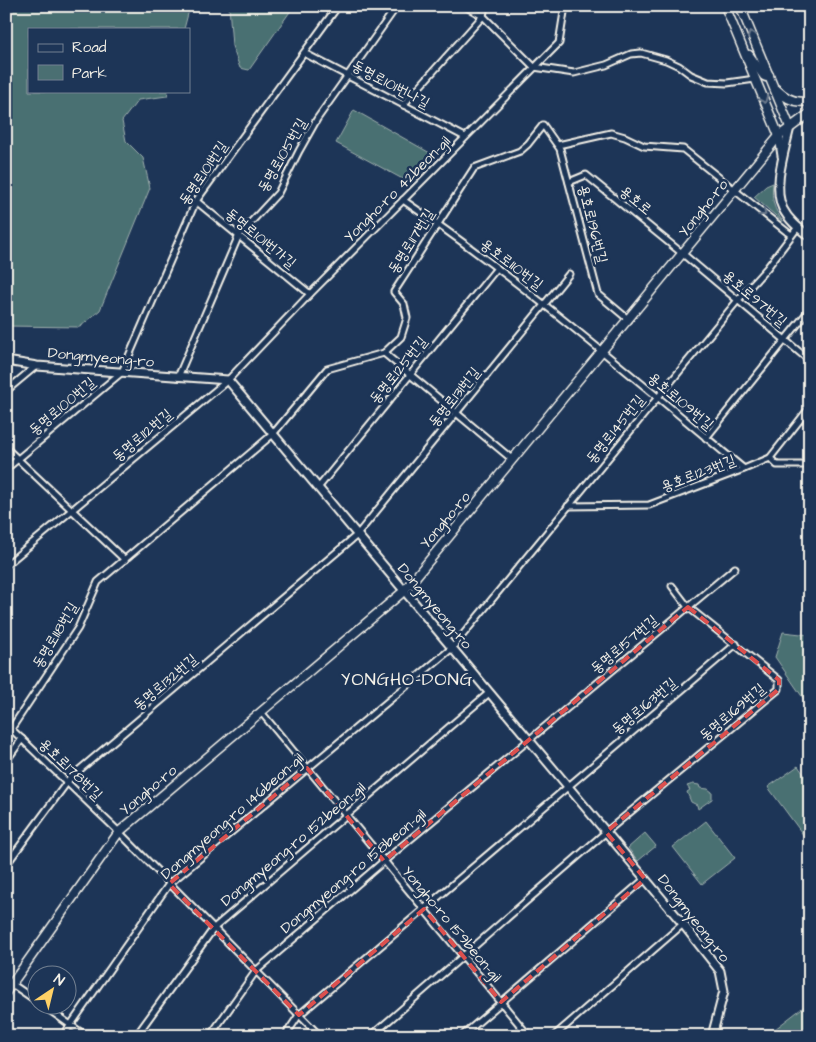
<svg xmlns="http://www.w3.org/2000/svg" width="816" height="1042" font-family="'Architects Daughter','Poor Story',sans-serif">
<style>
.green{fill:#4a6f72;stroke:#9fb0ad}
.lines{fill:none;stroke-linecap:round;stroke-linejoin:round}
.minor-casing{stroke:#f4f1e8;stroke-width:9}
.tertiary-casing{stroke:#f4f1e8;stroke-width:11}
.secondary-casing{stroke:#f4f1e8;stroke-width:11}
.minor{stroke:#1d3557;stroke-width:5}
.tertiary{stroke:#1d3557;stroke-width:7}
.secondary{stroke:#1d3557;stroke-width:8}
.oneway{stroke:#68778a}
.marked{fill:none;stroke:#dc504e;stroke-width:4;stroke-dasharray:10 6;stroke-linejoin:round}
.labels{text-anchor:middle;stroke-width:5;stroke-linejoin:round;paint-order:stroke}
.street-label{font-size:15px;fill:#f4f1e8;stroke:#1d3557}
.quarter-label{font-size:18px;letter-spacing:1px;fill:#f4f1e8;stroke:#1d3557}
</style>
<rect width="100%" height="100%" fill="#1d3557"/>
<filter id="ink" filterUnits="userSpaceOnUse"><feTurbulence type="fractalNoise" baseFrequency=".02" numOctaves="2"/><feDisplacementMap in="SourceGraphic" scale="10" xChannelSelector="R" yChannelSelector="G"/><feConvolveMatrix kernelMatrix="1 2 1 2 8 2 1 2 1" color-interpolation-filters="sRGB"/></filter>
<g filter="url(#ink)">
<!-- green -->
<g class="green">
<path d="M6,6H186L189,10L184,29H29V91H168L167,96L138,100L122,121L126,141L143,158L150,188L100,310L80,327L6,326Z"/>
<path d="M229,6H294L249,70L240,68L232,46Z"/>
<path d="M354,110L430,153L429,163L410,183L336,143Z"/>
<path d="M773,183C771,200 774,209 783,222L754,197L766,186Z"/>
<path d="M783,632L810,635V708L775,657Z"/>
<path d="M798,766L810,783V832L804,836L768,787Z"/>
<path d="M693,784L699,785L700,788L708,789L712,792V799L698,809L697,805L691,802L687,792L690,790L687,786Z"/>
<path d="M706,821L735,858L702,884L673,847Z"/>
<path d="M645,833L656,846L638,861L628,848Z"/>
<path d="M810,1002V1036H766Z"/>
</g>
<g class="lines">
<defs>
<g id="minor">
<path d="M465,6L483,16L534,67L574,73L606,65L631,54L641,53L666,60L679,66L691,75L708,82L727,83L755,79"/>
<path d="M304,53L465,137"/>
<path d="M403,105L483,16L485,6"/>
<path d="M558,145L611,133L625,137L644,146L683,149L791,235"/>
<path d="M569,182L586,175L683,254L810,361"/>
<path d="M403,200C523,282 633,377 744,469"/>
<path d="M196,201L310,294"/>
<path d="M384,353L513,460"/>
<path d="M178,377L239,235L278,193L299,151L317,119L397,6"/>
<path d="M6,391L36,366"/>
<path d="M706,438L810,309"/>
<path d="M6,448L125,560"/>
<path d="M770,458L777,465H805L810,462"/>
<path d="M6,469L122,372L196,201L338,6"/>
<path d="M318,488L497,268"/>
<path d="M568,506L649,505L744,469L770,458L810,407"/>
<path d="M6,565L228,380L310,294L559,43L565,6"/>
<path d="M261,712L529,1036"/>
<path d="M6,724L119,832L320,1036"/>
<path d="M11,729L78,628L98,582L273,434L327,369L384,353L401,337L407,318L404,304L394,292L474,168L520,151L528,144L543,125L560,149L598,294L629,320"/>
<path d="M6,761L22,739"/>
<path d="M6,865L71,777L357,535L569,274"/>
<path d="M6,980L38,1002"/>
<path d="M41,1004L86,1036"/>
<path d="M63,1036L169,884L452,648L738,300L767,268L798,227"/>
<path d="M136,1036L214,928L489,693"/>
<path d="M210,1036L256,971L384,861L735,568"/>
<path d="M285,1036L299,1015L736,644"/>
<path d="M371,1036L606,832L779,689V680L688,607L672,586"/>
<path d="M462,1036L645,879"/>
<path d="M554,1036L683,924"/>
</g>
<g id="tertiary">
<path d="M790,127C785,150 772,188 783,209C789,221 800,229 810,237"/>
<path d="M779,136L782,156"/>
<path d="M6,361L37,366L228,380L683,924L720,971L724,991L712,1036"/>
</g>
<g id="secondary">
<path d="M725,6L779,136"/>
<path d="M740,6L790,127"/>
<path d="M749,55L764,76L766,77L769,75"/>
<path d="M776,89C785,98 797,105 810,100"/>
<path d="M6,992L119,832L404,591L779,136L810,113"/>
</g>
</defs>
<!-- minor casing -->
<use href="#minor" class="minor-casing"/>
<!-- tertiary casing -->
<use href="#tertiary" class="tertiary-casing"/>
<!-- secondary casing -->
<use href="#secondary" class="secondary-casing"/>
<!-- minor -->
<use href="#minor" class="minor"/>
<!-- tertiary -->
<use href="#tertiary" class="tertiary"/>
<!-- secondary -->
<use href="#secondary" class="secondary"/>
</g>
<!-- one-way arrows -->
<defs><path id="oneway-chevron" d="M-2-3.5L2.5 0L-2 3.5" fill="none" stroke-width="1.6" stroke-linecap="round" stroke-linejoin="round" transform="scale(1.25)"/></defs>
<g class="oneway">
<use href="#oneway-chevron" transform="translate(751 34) rotate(-113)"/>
<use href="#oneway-chevron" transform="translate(764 100) rotate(67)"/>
<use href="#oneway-chevron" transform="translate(763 213) rotate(37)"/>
</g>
</g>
<!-- marked area -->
<path class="marked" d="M688,607L779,680V689L606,832L645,879L501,1002L424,909L299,1015L169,884L307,768L384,861Z"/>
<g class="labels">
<!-- street labels -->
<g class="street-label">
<text transform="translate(391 84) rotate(28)" y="5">동명로101번나길</text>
<text transform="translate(282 155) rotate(-60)" y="5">동명로105번길</text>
<text transform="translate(203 173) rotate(-56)" y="5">동명로101번길</text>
<text transform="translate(397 189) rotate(-45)" y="5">Yongho-ro 42beon-gil</text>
<text transform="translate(636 200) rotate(39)" y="5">용호로</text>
<text transform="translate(703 208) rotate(-51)" y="5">Yongho-ro</text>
<text transform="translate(593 224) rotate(76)" y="5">용호로196번길</text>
<text transform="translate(261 238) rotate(39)" y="5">동명로101번가길</text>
<text transform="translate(411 241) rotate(-58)" y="5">동명로117번길</text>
<text transform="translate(512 264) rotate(37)" y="5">용호로110번길</text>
<text transform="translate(755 298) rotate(40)" y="5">용호로97번길</text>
<text transform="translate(101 357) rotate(5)" y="5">Dongmyeong-ro</text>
<text transform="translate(398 370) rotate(-51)" y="5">동명로125번길</text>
<text transform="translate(454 397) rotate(-51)" y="5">동명로131번길</text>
<text transform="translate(681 401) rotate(40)" y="5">용호로109번길</text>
<text transform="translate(62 406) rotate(-40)" y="5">동명로100번길</text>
<text transform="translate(615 429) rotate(-51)" y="5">동명로145번길</text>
<text transform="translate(142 435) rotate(-40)" y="5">동명로112번길</text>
<text transform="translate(698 473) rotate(-21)" y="5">용호로123번길</text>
<text transform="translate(445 520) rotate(-50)" y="5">Yongho-ro</text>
<text transform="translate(435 606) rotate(50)" y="5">Dongmyeong-ro</text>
<text transform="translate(55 635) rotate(-59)" y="5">동명로118번길</text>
<text transform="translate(624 644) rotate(-40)" y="5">동명로157번길</text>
<text transform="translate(165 682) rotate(-40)" y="5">동명로132번길</text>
<text transform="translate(644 706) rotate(-40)" y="5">동명로163번길</text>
<text transform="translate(732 712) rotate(-40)" y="5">동명로169번길</text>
<text transform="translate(71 769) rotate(44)" y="5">용호로178번길</text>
<text transform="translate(148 790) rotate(-40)" y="5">Yongho-ro</text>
<text transform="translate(232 816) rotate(-41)" y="5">Dongmyeong-ro 146beon-gil</text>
<text transform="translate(293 844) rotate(-40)" y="5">Dongmyeong-ro 152beon-gil</text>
<text transform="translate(353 871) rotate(-40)" y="5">Dongmyeong-ro 158beon-gil</text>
<text transform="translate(694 918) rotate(52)" y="5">Dongmyeong-ro</text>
<text transform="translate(452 924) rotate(50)" y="5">Yongho-ro 159beon-gil</text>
</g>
<!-- quarter labels -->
<g class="quarter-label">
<text x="407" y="685">YONGHO-DONG</text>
</g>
</g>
<!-- margin -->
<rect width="816" height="1042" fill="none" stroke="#1d3557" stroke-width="25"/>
<rect x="12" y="12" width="791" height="1017" fill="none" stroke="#f4f1e8" stroke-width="2" filter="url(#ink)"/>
<!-- legend -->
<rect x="28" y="28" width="162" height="65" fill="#1d3557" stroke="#738091"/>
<rect x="38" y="44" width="25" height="8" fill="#1d3557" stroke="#738091"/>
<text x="72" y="52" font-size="15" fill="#f4f1e8">Road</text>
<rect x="38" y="65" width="25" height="15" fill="#4a6f72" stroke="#738091"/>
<text x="72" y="78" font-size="15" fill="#f4f1e8">Park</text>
<!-- north arrow -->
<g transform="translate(52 990) rotate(35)"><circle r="24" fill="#1d3557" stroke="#738091"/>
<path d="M0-4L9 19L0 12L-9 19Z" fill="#ffd166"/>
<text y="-8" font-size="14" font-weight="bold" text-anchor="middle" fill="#f4f1e8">N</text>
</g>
</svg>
